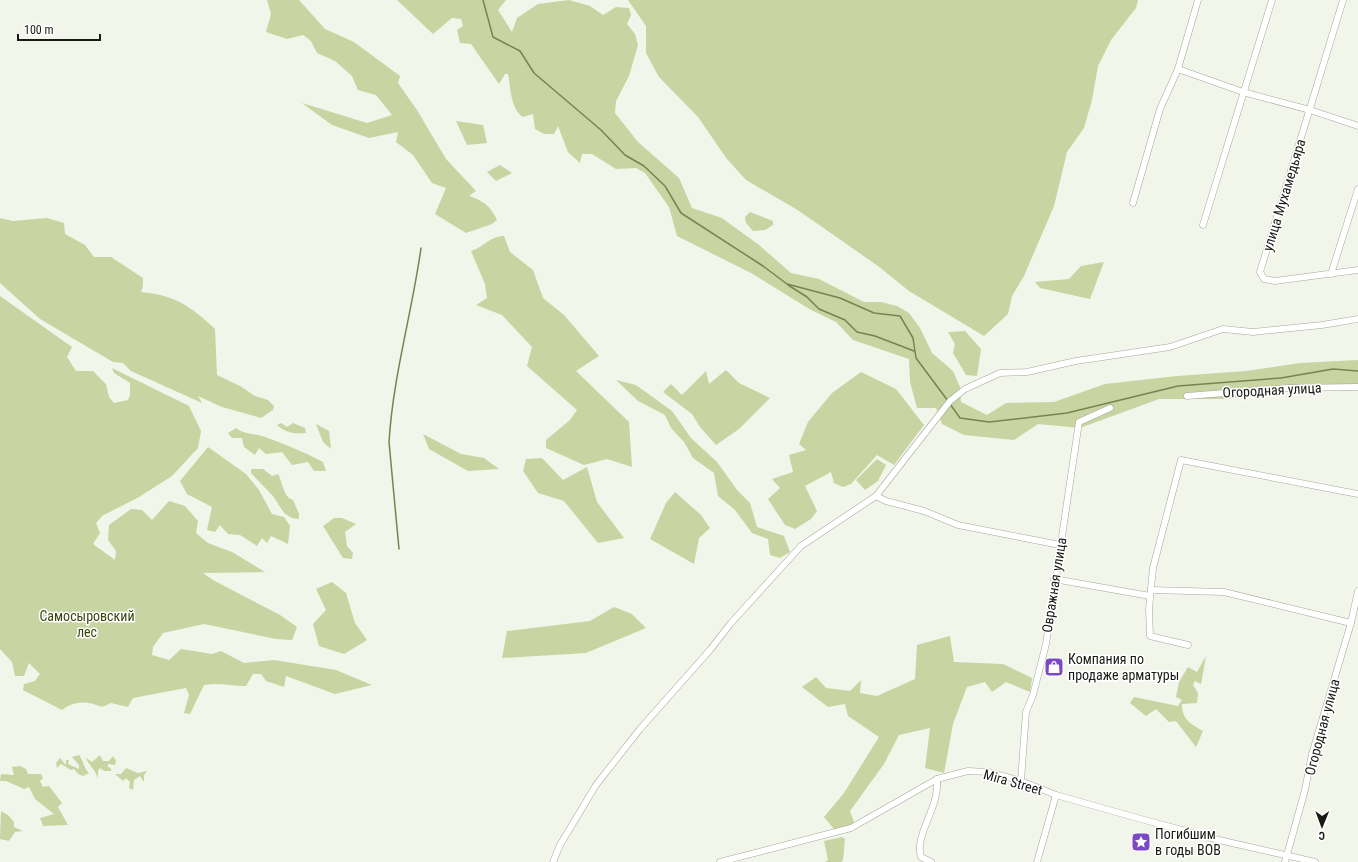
<svg xmlns="http://www.w3.org/2000/svg" width="1358" height="862" font-family="'Roboto Condensed',sans-serif">
<style>
.green{fill:#c8d4a1}
.lines{fill:none;stroke-linecap:round;stroke-linejoin:round}
.stream{stroke:#788450;stroke-width:1.5}
.minor-casing{stroke:#a4a79c;stroke-width:7}
.minor{stroke:#fff;stroke-width:6}
.labels{text-anchor:middle;stroke-width:3;stroke-linejoin:round;paint-order:stroke}
.street-label{font-size:14px;fill:#191a16;stroke:#fff}
.park-label{font-size:14px;fill:#3a430c;stroke:#fff}
.poi-label{font-size:14px;fill:#191a16;stroke:#fff;text-anchor:start}
</style>
<rect width="100%" height="100%" fill="#f2f5e9"/>
<!-- green -->
<g class="green">
<path d="M267,0H299L325,29L354,42L400,76L398,83L417,110L446,159L476,191L469,196C482,200 491,206 497,220L492,224L466,233L435,214L446,188L432,183L413,155L396,142L398,132L369,138L332,125L302,103L367,123L392,115L376,95L358,90L352,76L335,61L317,53L311,41L303,35L287,39L266,32L271,14Z"/>
<path d="M397,0H506L498,10L512,32L517,18L538,4L569,0L590,6L603,15L616,7L629,8L631,15L627,24L635,34L638,45L629,76L616,101L615,113L638,142L679,178L692,208L722,218L759,245L791,273L819,279L864,302H881L897,306L909,313L920,328L932,353L953,371L960,387L961,402L987,415L1006,403L1054,402L1105,384L1177,376L1246,371L1300,363L1358,360V386L1285,389L1225,399H1159L1080,428L1038,424L1014,440L964,435L942,424L936,408H917L910,382L909,359L853,340L836,322L811,310L751,273L677,236L669,207L645,173L636,168L616,169L592,154H582L580,163L568,152L558,126L554,134H544L535,129L533,114L523,117C510,108 511,88 508,74H505L499,84L471,44L460,43L457,30L463,26L461,19L452,18L433,34Z"/>
<path d="M628,0H1138L1136,8L1111,40L1098,66L1092,100L1084,128L1067,152L1054,206L1024,276L1012,296L1008,314L984,336L909,291L878,266L835,236L796,209L746,180L727,159L698,117L659,77L646,53V26Z"/>
<path d="M456,121L483,125L487,143L467,145Z"/>
<path d="M500,165L512,173L496,181L487,172Z"/>
<path d="M750,212L773,221V225L765,230L753,231L746,223L745,217Z"/>
<path d="M0,218L13,221L47,218L64,223L65,234L85,245L94,257H111L143,278V286L141,292C174,295 191,306 215,329L217,375L240,386L255,396L268,400L274,406L273,410L261,418L222,407L198,396L202,403L131,371L123,363L113,362L40,319L0,283Z"/>
<path d="M504,236L510,252L533,270L543,298L564,315L599,356L576,371L629,422L632,467L607,459L584,465L546,448V440L570,420L577,410L527,366L532,347L502,315L476,305L487,298L485,284L471,251C486,246 488,237 504,236Z"/>
<path d="M1104,262L1090,299L1040,288L1035,282L1069,279L1081,266Z"/>
<path d="M0,296L72,347L67,357L76,371H93L106,384L109,397L114,403L128,400L130,395V383L114,373L112,368L189,406L201,431L198,448L172,476L139,497L102,516L96,523L100,533L93,544L115,560L116,551L108,540L109,525L131,509L142,510L152,520L169,501L185,506L198,521L196,533L208,543L232,552L265,572L203,573L213,580L280,615L297,627L292,640L276,639L204,624L163,633L153,647L152,655L169,660L181,649L212,654L221,651L244,663L274,660L336,670L372,685L335,694L286,676L284,687L266,681L261,674H253L246,686C231,686 218,682 204,685L190,714L184,713L189,695L186,688L133,698L128,707L111,703L102,707C88,701 75,700 62,710L23,690L24,684L35,681L40,674L29,663L24,676H15L12,662L0,649Z"/>
<path d="M965,331L981,349L977,376L966,375L953,353L955,344L948,332Z"/>
<path d="M726,370L739,383L770,398L739,429L716,445L700,427L692,414L663,392L671,384L682,395L706,371L709,384Z"/>
<path d="M861,372L896,389L924,425L894,465L877,455L851,484L843,487L834,483L831,472L805,486L817,511L811,519L795,529L785,525L768,499L780,488L772,479L793,472L789,455L806,450L799,444L808,422L832,393Z"/>
<path d="M616,380L636,385L672,411L691,438L717,462L737,490L750,503L757,527L784,536L790,552L780,558L770,555L768,539L752,533L735,510L718,496L714,473L693,458L684,442L671,428L665,415L638,401Z"/>
<path d="M281,423L287,427L293,423L305,428L306,433C294,434 286,433 277,425Z"/>
<path d="M316,424L329,431L331,449L323,442Z"/>
<path d="M236,428C245,435 254,433 265,437C285,444 304,452 323,462L326,471H314L308,462L292,465L282,452L266,454L259,448L255,455L244,447L242,438H232L228,433Z"/>
<path d="M423,434L461,454L484,458L499,469L468,471L429,449Z"/>
<path d="M208,447L246,474L259,490L272,514L284,517L290,526L288,544L271,536L267,543L262,538L257,546L240,535L228,534L220,525L215,532L207,530L212,507L187,494L180,481Z"/>
<path d="M542,458L563,480L587,467L597,502L624,538L598,543L564,501L538,493L523,471L526,459Z"/>
<path d="M877,459L886,465L878,481L865,490L856,480Z"/>
<path d="M251,469H263L272,476L278,474C283,483 283,497 293,500L299,514V519L292,518L284,513L273,496L251,473Z"/>
<path d="M675,492L701,515L710,528L699,538L694,564L650,539L666,503Z"/>
<path d="M334,518H342L356,524L345,532L347,546L353,553L352,559L343,558L323,526Z"/>
<path d="M332,582L346,593L355,623L367,640L344,654L319,646L313,624L326,610L316,589Z"/>
<path d="M614,607L632,614L646,628L586,653L502,658L507,631L590,621Z"/>
<path d="M950,636L954,662L1003,664L1032,678L1030,692L1006,682L992,692L985,682L967,687L953,724L944,773L925,768L930,728L899,735L884,764L850,811L855,825L834,829L824,817L844,793L879,737L848,716L845,704L828,707L802,687L816,677L826,688L850,691L861,680L860,693L877,696L915,679L917,645Z"/>
<path d="M1206,656L1201,684L1195,681L1193,685L1198,693L1197,703L1182,704C1182,720 1191,724 1203,731L1196,747L1176,721L1169,722L1156,709L1146,716L1130,703L1134,697L1178,706L1182,700L1176,697L1179,682L1188,667L1197,672Z"/>
<path d="M79,755C84,762 84,769 89,773L83,776L78,774L74,769L71,770L61,764L57,768L56,763L60,758L66,765V760H69L68,764L79,769V765L72,757Z"/>
<path d="M100,755L103,761H109L113,756L116,761L115,765L108,764V767L111,768V771H104L100,768L98,771V779C96,770 89,766 86,758L92,762Z"/>
<path d="M20,766L26,769L28,774H41L43,778L40,781L43,787L49,786L62,803L58,807L68,825L43,826L40,818L54,814L35,799L29,787L24,789L6,781H0L1,774L14,775L12,767Z"/>
<path d="M126,768L138,773L147,771L144,775V782L140,776L134,780L133,790L129,788L130,782L126,778L123,781L115,774H121Z"/>
<path d="M1,811L8,815L14,822V827L23,831L15,832L9,841L0,839Z"/>
<path d="M842,837L845,839L843,860L841,862H825L828,860L824,841Z"/>
</g>
<g class="lines">
<!-- stream -->
<g class="stream">
<path d="M483,0L493,37L520,51L534,73L601,130L625,155L644,166L665,186L681,213L763,266L787,284L840,298L874,313L900,316L913,338L916,358L948,401"/>
<path d="M788,285L807,297L819,309L845,320L857,332L875,336L914,351"/>
<path d="M950,404L960,418L989,422L1067,413L1178,386L1281,378L1333,369L1358,371"/>
<path d="M399,549L389,442C393,376 412,313 421,248"/>
</g>
<defs>
<g id="minor">
<path d="M1343,0L1260,272L1264,279L1275,281L1358,270"/>
<path d="M1178,69L1243,92L1310,110L1358,126"/>
<path d="M1133,203L1160,109L1178,69L1198,0"/>
<path d="M1203,225L1272,0"/>
<path d="M1331,274L1358,189"/>
<path d="M1187,396L1289,388L1358,387"/>
<path d="M876,496L886,501L924,511L958,525L1060,545"/>
<path d="M1054,579L1150,596"/>
<path d="M1151,590L1224,592L1351,623"/>
<path d="M1188,645L1150,636L1149,609L1153,568L1181,460L1358,494"/>
<path d="M1021,781L1026,712L1033,695L1046,644L1079,422L1110,408"/>
<path d="M553,862L560,845L596,785L640,729L710,650L731,623L801,546L876,496L950,401L965,389L1000,373L1027,372L1076,361L1170,347L1223,329L1253,332L1322,325L1358,319"/>
<path d="M720,862L851,828L937,779L968,771L988,772L1021,781L1056,795L1141,819L1219,840L1315,862"/>
<path d="M931,862L921,857C914,834 940,808 937,779"/>
<path d="M1037,862L1056,795"/>
<path d="M1285,862L1305,790L1312,754L1351,623L1358,591"/>
</g>
</defs>
<!-- minor casing -->
<use href="#minor" class="minor-casing"/>
<!-- minor -->
<use href="#minor" class="minor"/>
</g>
<!-- icons -->
<defs>
<symbol id="shop-square" viewBox="-11 -11 22 22"><rect x="-9" y="-9" width="18" height="18" rx="4" fill="#7b4ac2" stroke="#fff"/><path d="M-5-2.5h2.3a2.7 3.5 0 0 1 5.4 0H5L5.5 6h-11ZM-1.5-2.5h3a1.5 2.3 0 0 0-3 0Z" fill="#fff"/></symbol>
<symbol id="sight-square" viewBox="-11 -11 22 22"><rect x="-9" y="-9" width="18" height="18" rx="4" fill="#7b4ac2" stroke="#fff"/><path d="M0-6L1.8-2.2L6-1.7L2.9 1.2L3.7 5.4L0 3.3L-3.7 5.4L-2.9 1.2L-6-1.7L-1.8-2.2Z" fill="#fff"/></symbol>
</defs>
<g fill-rule="evenodd">
<use href="#shop-square" x="1043" y="656" width="22" height="22"/>
<use href="#sight-square" x="1130" y="831" width="22" height="22"/>
</g>
<g class="labels">
<!-- street labels -->
<g class="street-label">
<text transform="translate(1284 195) rotate(-73)" y="5">улица Мухамедьяра</text>
<text transform="translate(1272 390) rotate(-3)" y="5">Огородная улица</text>
<text transform="translate(1054 585) rotate(-81)" y="5">Овражная улица</text>
<text transform="translate(1322 727) rotate(-75)" y="5">Огородная улица</text>
<text transform="translate(1013 782) rotate(16)" y="5">Mira Street</text>
</g>
<!-- park labels -->
<g class="park-label">
<text x="87" y="621">Самосыровский<tspan x="87" dy="16">лес</tspan></text>
</g>
<!-- poi labels -->
<g class="poi-label">
<text x="1068" y="664">Компания по<tspan x="1068" dy="16">продаже арматуры</tspan></text>
<text x="1155" y="839">Погибшим<tspan x="1155" dy="16">в годы ВОВ</tspan></text>
</g>
</g>
<!-- north arrow -->
<g transform="translate(1322 826) rotate(181)" stroke="#ffffff" stroke-width="3" paint-order="stroke">
<path d="M0-3L7 15L0 10L-7 15Z" fill="#191a16"/>
<text y="-6" font-size="11" font-weight="bold" text-anchor="middle" fill="#191a16">С</text>
</g>
<!-- scale -->
<path d="M18 34v6h82v-6" fill="none" stroke="#191a16" stroke-width="2"/>
<text x="24" y="34" font-size="12" fill="#191a16" stroke="#ffffff" stroke-width="3" paint-order="stroke">100 m</text>
</svg>
